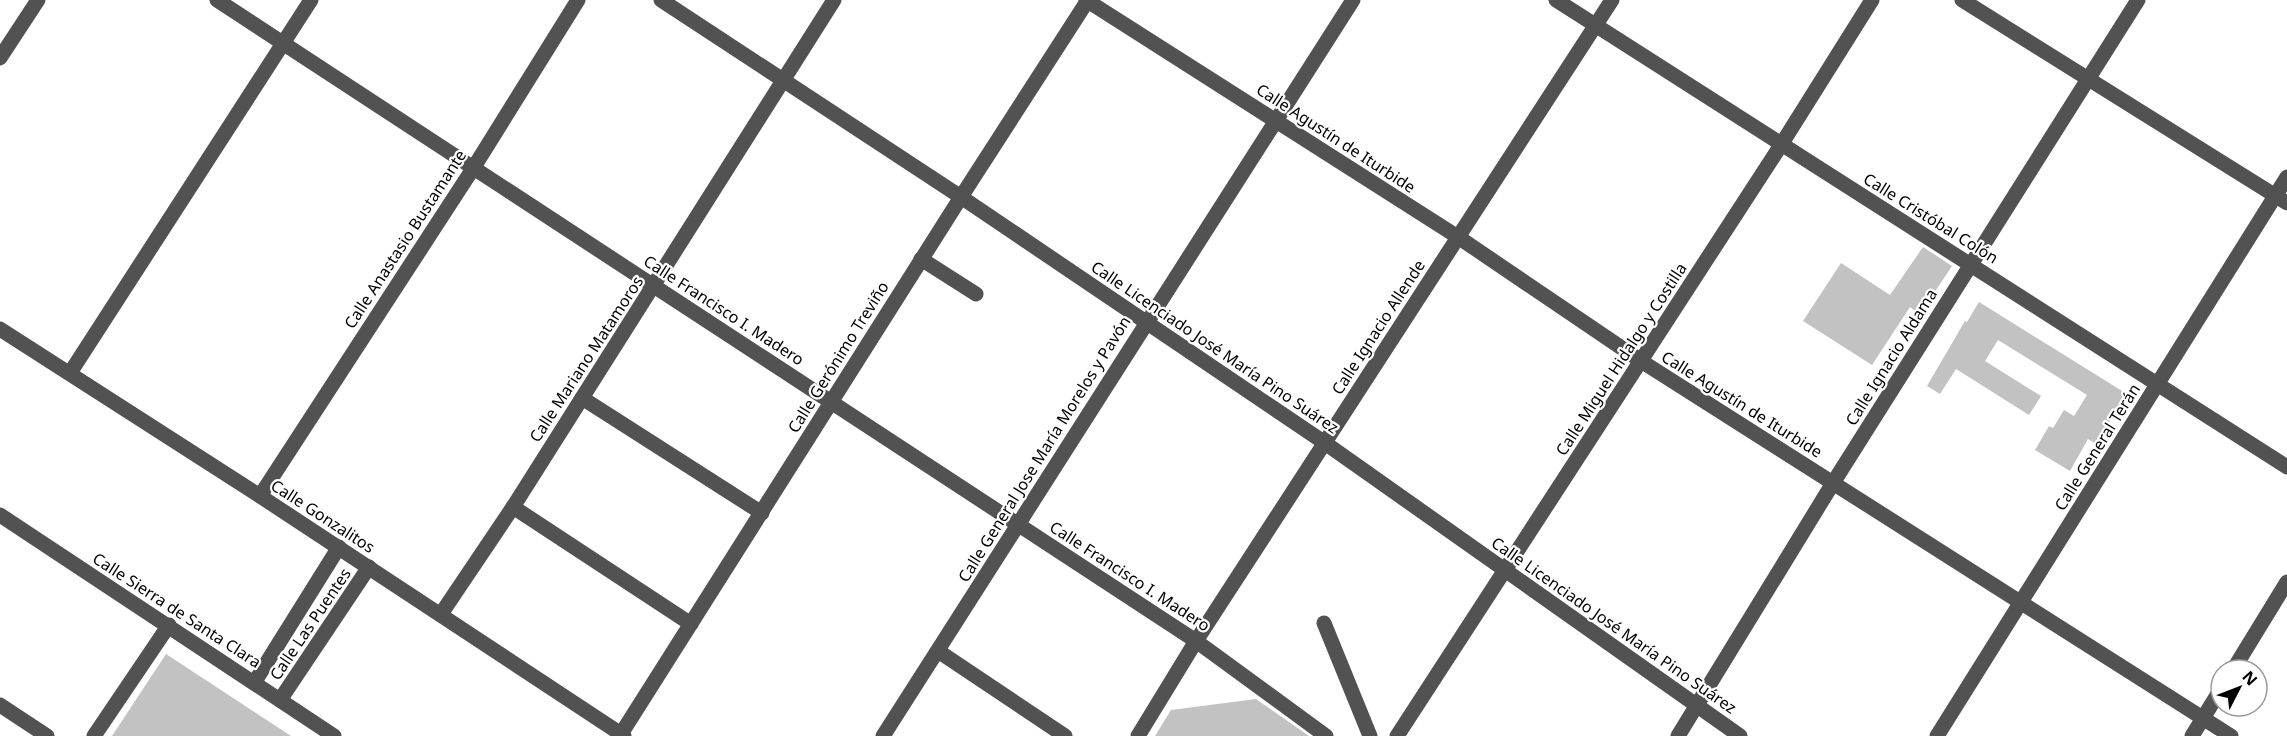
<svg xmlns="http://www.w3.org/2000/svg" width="2287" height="736" font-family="'Noto Sans',sans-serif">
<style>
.building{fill:#c2c2c2}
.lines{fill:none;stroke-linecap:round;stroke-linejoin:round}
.minor{stroke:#525252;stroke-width:15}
.labels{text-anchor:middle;stroke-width:4.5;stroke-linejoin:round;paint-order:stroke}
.street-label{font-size:16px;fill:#000;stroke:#fff}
</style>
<rect width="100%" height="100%" fill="#fff"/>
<!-- building -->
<g class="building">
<path d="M1923,247L1952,266L1920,314L1910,307L1872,365L1803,321L1841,263L1890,295Z"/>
<path d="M1979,302L2127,394L2096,444L2088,439L2070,471L2035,450L2049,426L2053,428L2064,410L2074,416L2087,395L1998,340L1985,361L2041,396L2029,415L1956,369L1940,394L1927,386L1965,321L1967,322Z"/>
<path d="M166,654L291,736H112Z"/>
<path d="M1256,699L1309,736H1155L1171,710Z"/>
</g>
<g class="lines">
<!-- minor -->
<g class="minor">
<path d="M217,0L1196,641L1326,736"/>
<path d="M661,0L961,197L1325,443L1740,736"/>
<path d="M1086,0L1458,237L1641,361L2231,736"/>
<path d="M1556,0L2287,467"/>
<path d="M1962,0L2287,203"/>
<path d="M0,58L38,0"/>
<path d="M921,259L976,294"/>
<path d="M0,329L260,496L624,736"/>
<path d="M70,373L311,0"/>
<path d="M582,398L762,513"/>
<path d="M260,496L474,167L578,0"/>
<path d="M513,507L691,624"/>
<path d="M0,515L334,736"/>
<path d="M441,614L513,507L834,0"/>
<path d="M1324,623L1370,736"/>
<path d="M938,651L1065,736"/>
<path d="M2233,670L2287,582"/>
<path d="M254,683L339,547"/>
<path d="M280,700L369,567"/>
<path d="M0,705L47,736"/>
<path d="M621,734L961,197L1088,0"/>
<path d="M94,736L169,625"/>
<path d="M883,736L1353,0"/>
<path d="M1138,736L1196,641L1612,0"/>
<path d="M1397,736L1781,145L1872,0"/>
<path d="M1678,736L1833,483L2138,0"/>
<path d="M1937,736L2287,177"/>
<path d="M2192,736L2221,689"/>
</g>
</g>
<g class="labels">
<!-- street labels -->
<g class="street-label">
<text transform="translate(1336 138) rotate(33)" y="6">Calle Agustín de Iturbide</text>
<text transform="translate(1931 218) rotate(32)" y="6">Calle Cristóbal Colón</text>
<text transform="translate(405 239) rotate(-57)" y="6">Calle Anastasio Bustamante</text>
<text transform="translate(724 310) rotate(33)" y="6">Calle Francisco I. Madero</text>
<text transform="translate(1378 327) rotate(-57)" y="6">Calle Ignacio Allende</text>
<text transform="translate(1215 347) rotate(34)" y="6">Calle Licenciado José María Pino Suárez</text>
<text transform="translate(838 357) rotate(-58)" y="6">Calle Gerónimo Treviño</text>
<text transform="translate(1891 357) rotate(-58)" y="6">Calle Ignacio Aldama</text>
<text transform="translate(586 359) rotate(-57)" y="6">Calle Mariano Matamoros</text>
<text transform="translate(1621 359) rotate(-57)" y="6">Calle Miguel Hidalgo y Costilla</text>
<text transform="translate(1742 404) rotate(32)" y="6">Calle Agustín de Iturbide</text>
<text transform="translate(2097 447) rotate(-58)" y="6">Calle General Terán</text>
<text transform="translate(1044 449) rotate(-58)" y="6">Calle General Jose María Morelos y Pavón</text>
<text transform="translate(323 516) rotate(33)" y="6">Calle Gonzalitos</text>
<text transform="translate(1130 576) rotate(33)" y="6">Calle Francisco I. Madero</text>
<text transform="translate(177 610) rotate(33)" y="6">Calle Sierra de Santa Clara</text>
<text transform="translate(310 624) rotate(-56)" y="6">Calle Las Puentes</text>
<text transform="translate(1614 625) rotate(35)" y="6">Calle Licenciado José María Pino Suárez</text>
</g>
</g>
<!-- north arrow -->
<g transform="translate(2239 688) rotate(48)"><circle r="28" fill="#ffffff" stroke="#999999" stroke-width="1.5"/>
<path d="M0-4.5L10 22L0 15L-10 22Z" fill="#000000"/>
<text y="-9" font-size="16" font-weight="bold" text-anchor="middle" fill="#000000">N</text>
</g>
</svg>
